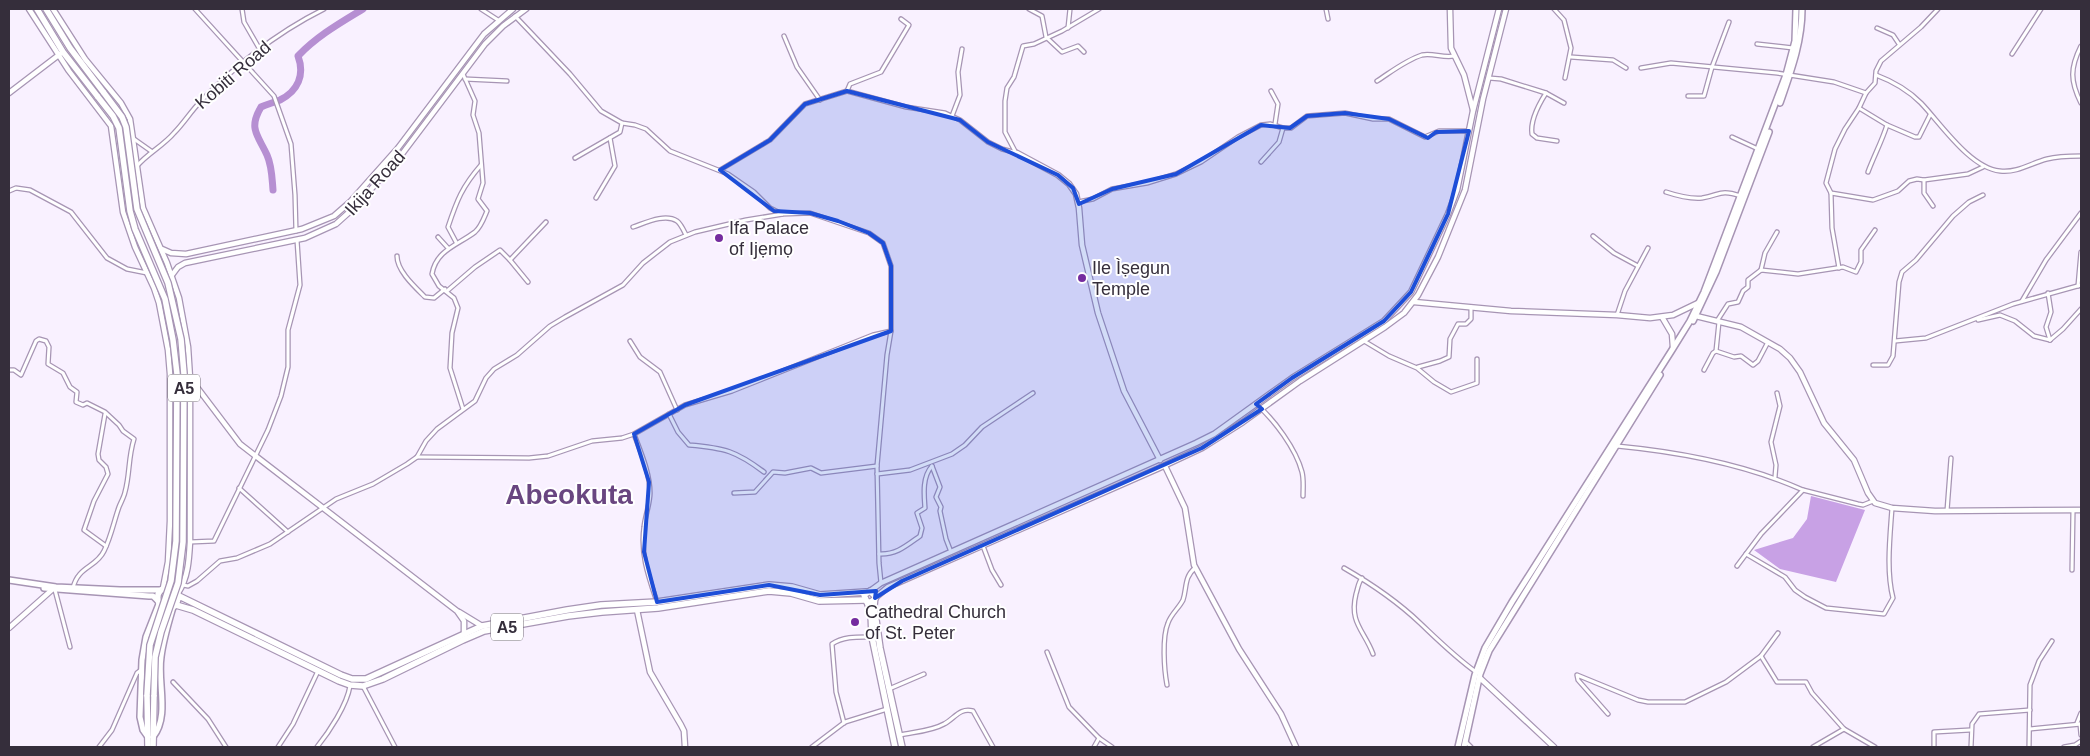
<svg xmlns="http://www.w3.org/2000/svg" width="2090" height="756" font-family="Helvetica,sans-serif">
<style>
.forest{fill:#c8a1e5}
.lines{fill:none;stroke-linecap:round;stroke-linejoin:round}
.river{stroke:#b68fd2;stroke-width:7}
.street-casing{stroke:#a795b4;stroke-width:5.5}
.secondary-casing{stroke:#a795b4;stroke-width:7}
.primary-casing{stroke:#a795b4;stroke-width:8}
.highway-casing{stroke:#a795b4;stroke-width:8}
.street{stroke:#fff;stroke-width:3}
.secondary{stroke:#fff;stroke-width:4.5}
.primary{stroke:#fff;stroke-width:5}
.highway{stroke:#fff;stroke-width:5.5}
.highway-bridge-casing{stroke:#a795b4;stroke-width:8;stroke-linecap:butt}
.highway-bridge{stroke:#fff;stroke-width:5.5}
.marked{fill:#1d4ed8;fill-opacity:0.2;stroke:#1d4ed8;stroke-width:4;stroke-linejoin:round}
.poi-dot{fill:#752c9f;stroke:#fff;stroke-width:2}
.labels{text-anchor:middle;stroke-width:4;stroke-linejoin:round;paint-order:stroke}
.shield{fill:#fff;stroke:#726d76;stroke-width:1}
.shield-label{font-size:16px;font-weight:bold;fill:#352e3b}
.street-label{font-size:18px;fill:#352e3b;stroke:#fff}
.poi-label{font-size:18px;fill:#352e3b;stroke:#fff;text-anchor:start}
.town-label{font-size:28px;font-weight:bold;fill:#694680;stroke:#fff}
</style>
<rect width="100%" height="100%" fill="#f9f1ff"/>
<!-- forest -->
<path class="forest" d="M1811,496L1865,510L1836,582L1780,569L1754,550L1793,538L1807,519Z"/>
<g class="lines">
<!-- river -->
<path class="river" d="M273,190C272,178 272,166 267,155C258,135 248,129 261,107C267,104 273,103 280,100C298,91 305,75 298,56C317,36 340,23 363,9"/>
<defs>
<g id="street">
<path d="M195,9L274,96L291,144L295,195L296,231"/>
<path d="M242,9L244,22L259,48"/>
<path d="M481,9L498,20"/>
<path d="M1029,9L1042,16L1046,37L1062,52L1078,46L1084,52"/>
<path d="M1326,9L1328,19"/>
<path d="M1554,9L1564,20L1571,48L1565,78"/>
<path d="M1938,9L1921,27L1881,61L1876,71L1875,83L1866,93L1859,108L1845,129L1835,149L1826,183L1831,193L1873,200L1898,191L1909,181L1917,179L1924,180L1968,174L1983,167"/>
<path d="M515,16L570,74L601,111L622,123L635,125L646,129L670,151L728,174L754,192L770,208L782,214"/>
<path d="M1068,28L1070,9"/>
<path d="M1877,28L1893,35L1899,44"/>
<path d="M784,36L797,67L820,100"/>
<path d="M1757,44L1793,48"/>
<path d="M2081,46C2070,68 2070,81 2081,103"/>
<path d="M2012,54L2041,9"/>
<path d="M1571,57L1613,60L1626,68"/>
<path d="M1641,68L1671,63L1777,73L1834,82L1866,93"/>
<path d="M463,74L475,101L473,115L479,133L483,183L478,199L487,211C484,218 481,227 475,232C458,245 436,250 432,274L439,286L454,298L458,308L452,333L450,368L463,409"/>
<path d="M1876,75C1892,81 1909,91 1921,103C1941,124 1970,168 2000,171C2018,173 2031,163 2047,159C2058,156 2070,156 2081,156"/>
<path d="M1489,78L1501,79L1546,93"/>
<path d="M465,79L507,81"/>
<path d="M1377,81C1391,72 1406,60 1422,55C1433,53 1443,58 1454,56"/>
<path d="M847,91L850,84L881,72L909,25L901,19"/>
<path d="M1271,91L1278,104L1275,124"/>
<path d="M1688,96H1704L1712,67L1729,22"/>
<path d="M1859,108L1887,125L1915,137H1919L1930,115"/>
<path d="M952,116L960,95L958,72L962,49"/>
<path d="M1732,137L1758,149"/>
<path d="M134,139L151,151"/>
<path d="M1557,141L1537,138L1532,134C1530,121 1539,104 1546,93L1564,103"/>
<path d="M1016,153L1005,132V101L1007,88L1014,77L1023,46L1034,44L1062,31L1099,9"/>
<path d="M575,158L620,132L622,123"/>
<path d="M1261,162L1279,142L1283,128"/>
<path d="M137,166C148,153 163,146 174,133C184,123 191,111 201,101C237,64 278,32 324,9"/>
<path d="M720,170L770,140L805,104L847,91L906,107L945,113L960,120L988,142L1002,149L1017,153"/>
<path d="M1868,172C1874,156 1882,141 1887,125"/>
<path d="M1924,180V193L1933,206"/>
<path d="M9,191L16,188L30,190L71,212L107,258L127,269L147,273"/>
<path d="M1666,192C1678,196 1690,199 1702,198C1721,195 1719,189 1741,196"/>
<path d="M1831,193L1832,228L1839,268"/>
<path d="M596,198L615,166L610,138"/>
<path d="M1078,202L1093,199L1112,189L1147,183L1176,174L1201,162L1238,137L1261,125L1270,124L1283,128H1291L1307,116L1345,113L1373,119H1389L1425,137L1439,131H1469"/>
<path d="M633,227C645,223 665,213 677,221C681,224 684,231 686,235"/>
<path d="M1593,236L1614,253L1638,266"/>
<path d="M438,237L448,248"/>
<path d="M456,242L448,227C457,200 462,187 481,165"/>
<path d="M397,256C397,271 415,287 425,297L434,298L445,289"/>
<path d="M510,260L546,222"/>
<path d="M1761,270L1765,253L1777,232"/>
<path d="M2078,286L2081,252"/>
<path d="M447,291L475,267L500,250L510,260L528,282"/>
<path d="M2048,293L2051,312L2046,327L2050,340"/>
<path d="M2022,301L2046,260L2081,213"/>
<path d="M1617,315L1625,291L1648,248"/>
<path d="M1978,320L2000,315L2015,321L2034,336L2050,340"/>
<path d="M1717,321L1728,304L1738,302L1743,291L1748,287V280L1761,270L1798,274L1843,267L1856,272L1861,262V250L1875,230"/>
<path d="M2050,340L2063,329L2081,309"/>
<path d="M630,341L640,357L660,372L677,410"/>
<path d="M1364,341L1389,356L1417,368L1434,382L1451,392L1477,383V359"/>
<path d="M1895,341L1926,338L2013,304L2081,285"/>
<path d="M1716,351L1734,357L1741,356L1753,365L1758,361L1768,342"/>
<path d="M1873,365H1888L1893,356L1899,282L1902,272L1916,260L1953,216L1969,202L1983,195"/>
<path d="M1418,367L1440,361L1449,357L1450,339L1458,324H1466L1471,319V307"/>
<path d="M9,370H14L21,375L36,341L39,339L46,341L49,347L48,364L63,373L70,387L77,392L76,402L83,405L87,403L105,412L119,425L123,431L134,439C128,458 130,474 125,492C124,497 121,502 119,507C114,521 111,537 104,551C96,568 78,566 73,588"/>
<path d="M1704,370L1713,353L1716,351L1719,322"/>
<path d="M1256,404C1274,419 1296,449 1302,472C1304,480 1303,488 1303,496"/>
<path d="M105,414L98,454L99,460L106,467L108,474L94,501L84,530L106,546"/>
<path d="M669,414L678,432L689,445C725,448 736,451 764,472"/>
<path d="M634,434C641,453 650,473 650,493C650,504 645,516 644,527C640,554 649,578 657,602"/>
<path d="M1617,446C1680,452 1745,464 1803,490"/>
<path d="M417,457L529,458L548,456L592,441L622,438L634,434L685,405L732,391L873,335L891,331"/>
<path d="M932,466L940,487L936,497L941,507L940,511L946,539L951,552"/>
<path d="M877,474L910,470L952,454L965,445L982,427L1033,393"/>
<path d="M1775,477L1776,465L1771,442L1780,406L1777,393"/>
<path d="M239,488L288,532"/>
<path d="M734,493L755,492L773,472L785,473L811,468L821,473L877,466"/>
<path d="M1947,511L1951,458"/>
<path d="M190,542L214,541L268,430L281,396L288,367V330L300,285L297,240"/>
<path d="M983,546L992,570L1001,585"/>
<path d="M879,554C896,555 906,546 920,536L922,528L917,513L925,508C924,495 922,477 932,466"/>
<path d="M1746,554L1785,577L1795,590L1805,597L1826,608L1884,614L1893,598C1886,571 1890,537 1892,508"/>
<path d="M1737,566L1761,534L1803,490L1858,504L1863,505L1873,501"/>
<path d="M1344,568C1370,583 1398,602 1420,623C1438,640 1455,657 1476,672"/>
<path d="M2072,570L2073,511"/>
<path d="M1362,578C1358,583 1358,588 1356,594C1349,623 1364,630 1373,654"/>
<path d="M183,585L188,586L197,581L220,561L237,558L270,544L336,499L373,484L407,464L417,457L426,441L437,429L475,401L486,378L494,369L517,355L550,326L565,317L623,285L643,263L670,242L695,232L746,220L783,214L810,213L869,233L883,243L891,266V331L887,355L877,466L879,563L881,583"/>
<path d="M55,590L70,647"/>
<path d="M1047,652L1069,707L1099,738L1112,747"/>
<path d="M1761,656L1777,682H1806L1812,693L1844,729L1875,747"/>
<path d="M173,682L208,719L226,747"/>
<path d="M1167,685C1164,669 1162,637 1168,623C1171,614 1179,608 1183,600C1187,588 1184,577 1195,568"/>
<path d="M363,686L395,747"/>
<path d="M889,689L924,674"/>
<path d="M1608,714L1578,680L1577,675L1638,700L1648,702H1685L1726,682L1761,656L1778,633"/>
<path d="M844,723L836,692L832,644C843,636 859,637 872,637"/>
<path d="M2077,723L2081,713"/>
<path d="M2080,724L2081,735"/>
<path d="M2030,729L2081,724"/>
<path d="M900,735C914,732 932,731 944,724C954,719 960,707 973,711L993,747"/>
<path d="M1466,742L1471,747"/>
<path d="M99,747L112,730L137,673L141,670"/>
<path d="M278,747L293,724L318,671"/>
<path d="M317,747C329,732 347,705 350,686"/>
<path d="M812,747L845,722L887,709"/>
<path d="M1094,747L1099,738"/>
<path d="M1813,747L1844,729"/>
<path d="M1934,747V732L1970,730"/>
<path d="M1971,747L1972,724L1979,714L2030,710"/>
<path d="M2029,747L2030,685L2039,661L2052,641"/>
<path d="M2064,747L2075,745L2081,741"/>
</g>
<g id="secondary">
<path d="M29,9L69,71L111,126L123,212L135,247L154,288L159,303L168,350L170,374V521L168,562L163,588"/>
<path d="M53,9L85,59L121,103L130,119L143,208L167,263L179,298L188,347L190,378V542C189,560 188,578 178,593"/>
<path d="M1450,9L1451,48L1464,75L1473,110"/>
<path d="M9,93L60,54"/>
<path d="M1017,153L1058,175L1069,184L1076,194L1079,208L1082,245L1098,313L1124,391L1160,460"/>
<path d="M162,249L171,253L186,254L302,229L334,216L350,202L398,148L484,34L513,9"/>
<path d="M172,275L178,267L185,263L305,238L336,224L355,207L399,158L485,44L503,26L526,9"/>
<path d="M1414,302L1511,311L1617,315L1650,318L1673,315L1698,303"/>
<path d="M1696,316L1741,327L1780,349L1790,358L1800,372L1824,423L1854,460L1868,493L1875,503L1892,508L1935,511L2081,510"/>
<path d="M1662,317L1672,334L1673,347"/>
<path d="M190,378L240,444L457,611L464,621V632"/>
<path d="M1165,466L1185,508L1194,565L1239,649L1281,714L1296,747"/>
<path d="M870,591L881,583L1196,443L1214,434L1292,378L1384,321L1411,292L1448,214L1457,190L1473,111L1499,9"/>
<path d="M875,598L888,587L902,581L1157,469L1202,448L1243,422L1300,381L1385,327L1404,313L1418,295L1438,257L1465,190L1483,99L1506,9"/>
<path d="M637,610L650,672L681,725L684,731L685,747"/>
<path d="M459,612L482,626"/>
<path d="M9,628L54,588"/>
<path d="M1480,678L1554,747"/>
</g>
<g id="primary">
<path d="M1780,103C1791,71 1802,42 1802,9"/>
<path d="M1693,321L1716,272L1769,132"/>
<path d="M9,580L56,587L120,590H161"/>
<path d="M44,588L149,596H153L158,601"/>
<path d="M148,737L143,730L140,717L142,660L146,637L159,604"/>
<path d="M153,737C170,716 157,682 161,657C163,640 168,624 173,607"/>
<path d="M1458,747L1475,675L1485,648L1512,602L1672,350L1690,321L1704,292L1786,75L1795,41L1796,9"/>
<path d="M1464,747L1480,674L1489,651L1660,375"/>
</g>
<g id="highway">
<path d="M37,9L63,52L98,97"/>
<path d="M46,9L70,48L104,93"/>
<path d="M179,596L176,605C156,619 149,583 173,588L179,596L341,675L352,679H366L482,626L567,610L601,605L657,602L769,585L792,587L820,595L866,592"/>
<path d="M875,599L871,602H867L864,595L870,591L875,596L874,606L880,648L902,747"/>
<path d="M867,602L871,612L872,637L895,747"/>
<path d="M176,605L193,610L339,681L350,685L363,686L383,679L463,640L484,631L568,616L602,612L658,608L769,591L791,593L819,601L865,600"/>
<path d="M147,695L148,747"/>
<path d="M153,747L154,695"/>
</g>
</defs>
<!-- street casing -->
<use href="#street" class="street-casing"/>
<!-- secondary casing -->
<use href="#secondary" class="secondary-casing"/>
<!-- primary casing -->
<use href="#primary" class="primary-casing"/>
<!-- highway casing -->
<use href="#highway" class="highway-casing"/>
<!-- street -->
<use href="#street" class="street"/>
<!-- secondary -->
<use href="#secondary" class="secondary"/>
<!-- primary -->
<use href="#primary" class="primary"/>
<!-- highway -->
<use href="#highway" class="highway"/>
<defs>
<g id="highway-bridge">
<path d="M104,93L122,117L126,127L137,209L168,283L181,339L184,374L183,542L178,583L161,632L155,657L154,695"/>
<path d="M98,97L113,116L119,128L130,211L135,229L165,299L173,340L177,374L176,541L171,581L150,645L147,695"/>
</g>
</defs>
<!-- highway-bridge casing -->
<use href="#highway-bridge" class="highway-bridge-casing"/>
<!-- highway-bridge -->
<use href="#highway-bridge" class="highway-bridge"/>
</g>
<!-- marked area -->
<path class="marked" d="M847,91L960,120L988,142L1058,175L1073,188L1079,204L1112,189L1176,174L1261,125L1290,128L1307,116L1345,113L1389,119L1428,138L1436,132L1469,131L1448,214L1411,292L1384,321L1292,378L1256,404L1262,409L1202,448L902,581L875,598L876,591L820,595L769,585L657,602L644,552L649,482L634,434L685,405L891,331V266L883,243L869,233L838,221L810,213L774,211L720,170L770,140L805,104Z"/>
<!-- markers -->
<g class="poi-dot">
<circle cx="719" cy="238" r="5"/>
<circle cx="1082" cy="278" r="5"/>
<circle cx="855" cy="622" r="5"/>
</g>
<g class="labels">
<!-- shield labels -->
<g class="shield">
<rect x="168" y="374.5" width="32" height="27" rx="4"/>
<rect x="491" y="613.5" width="32" height="27" rx="4"/>
</g>
<g class="shield-label">
<text x="184" y="394">A5</text>
<text x="507" y="633">A5</text>
</g>
<!-- street labels -->
<g class="street-label">
<text transform="translate(233 75) rotate(-41)" y="6">Kobiti Road</text>
<text transform="translate(375 183) rotate(-48)" y="6">Ikija Road</text>
</g>
<!-- poi labels -->
<g class="poi-label">
<text x="729" y="234">Ifa Palace<tspan x="729" dy="21">of Ijẹmọ</tspan></text>
<text x="1092" y="274">Ile Ìṣegun<tspan x="1092" dy="21">Temple</tspan></text>
<text x="865" y="618">Cathedral Church<tspan x="865" dy="21">of St. Peter</tspan></text>
</g>
<!-- town labels -->
<g class="town-label">
<text x="569" y="504">Abeokuta</text>
</g>
</g>
<!-- border -->
<rect width="2090" height="756" fill="none" stroke="#352e3b" stroke-width="20"/>
</svg>
